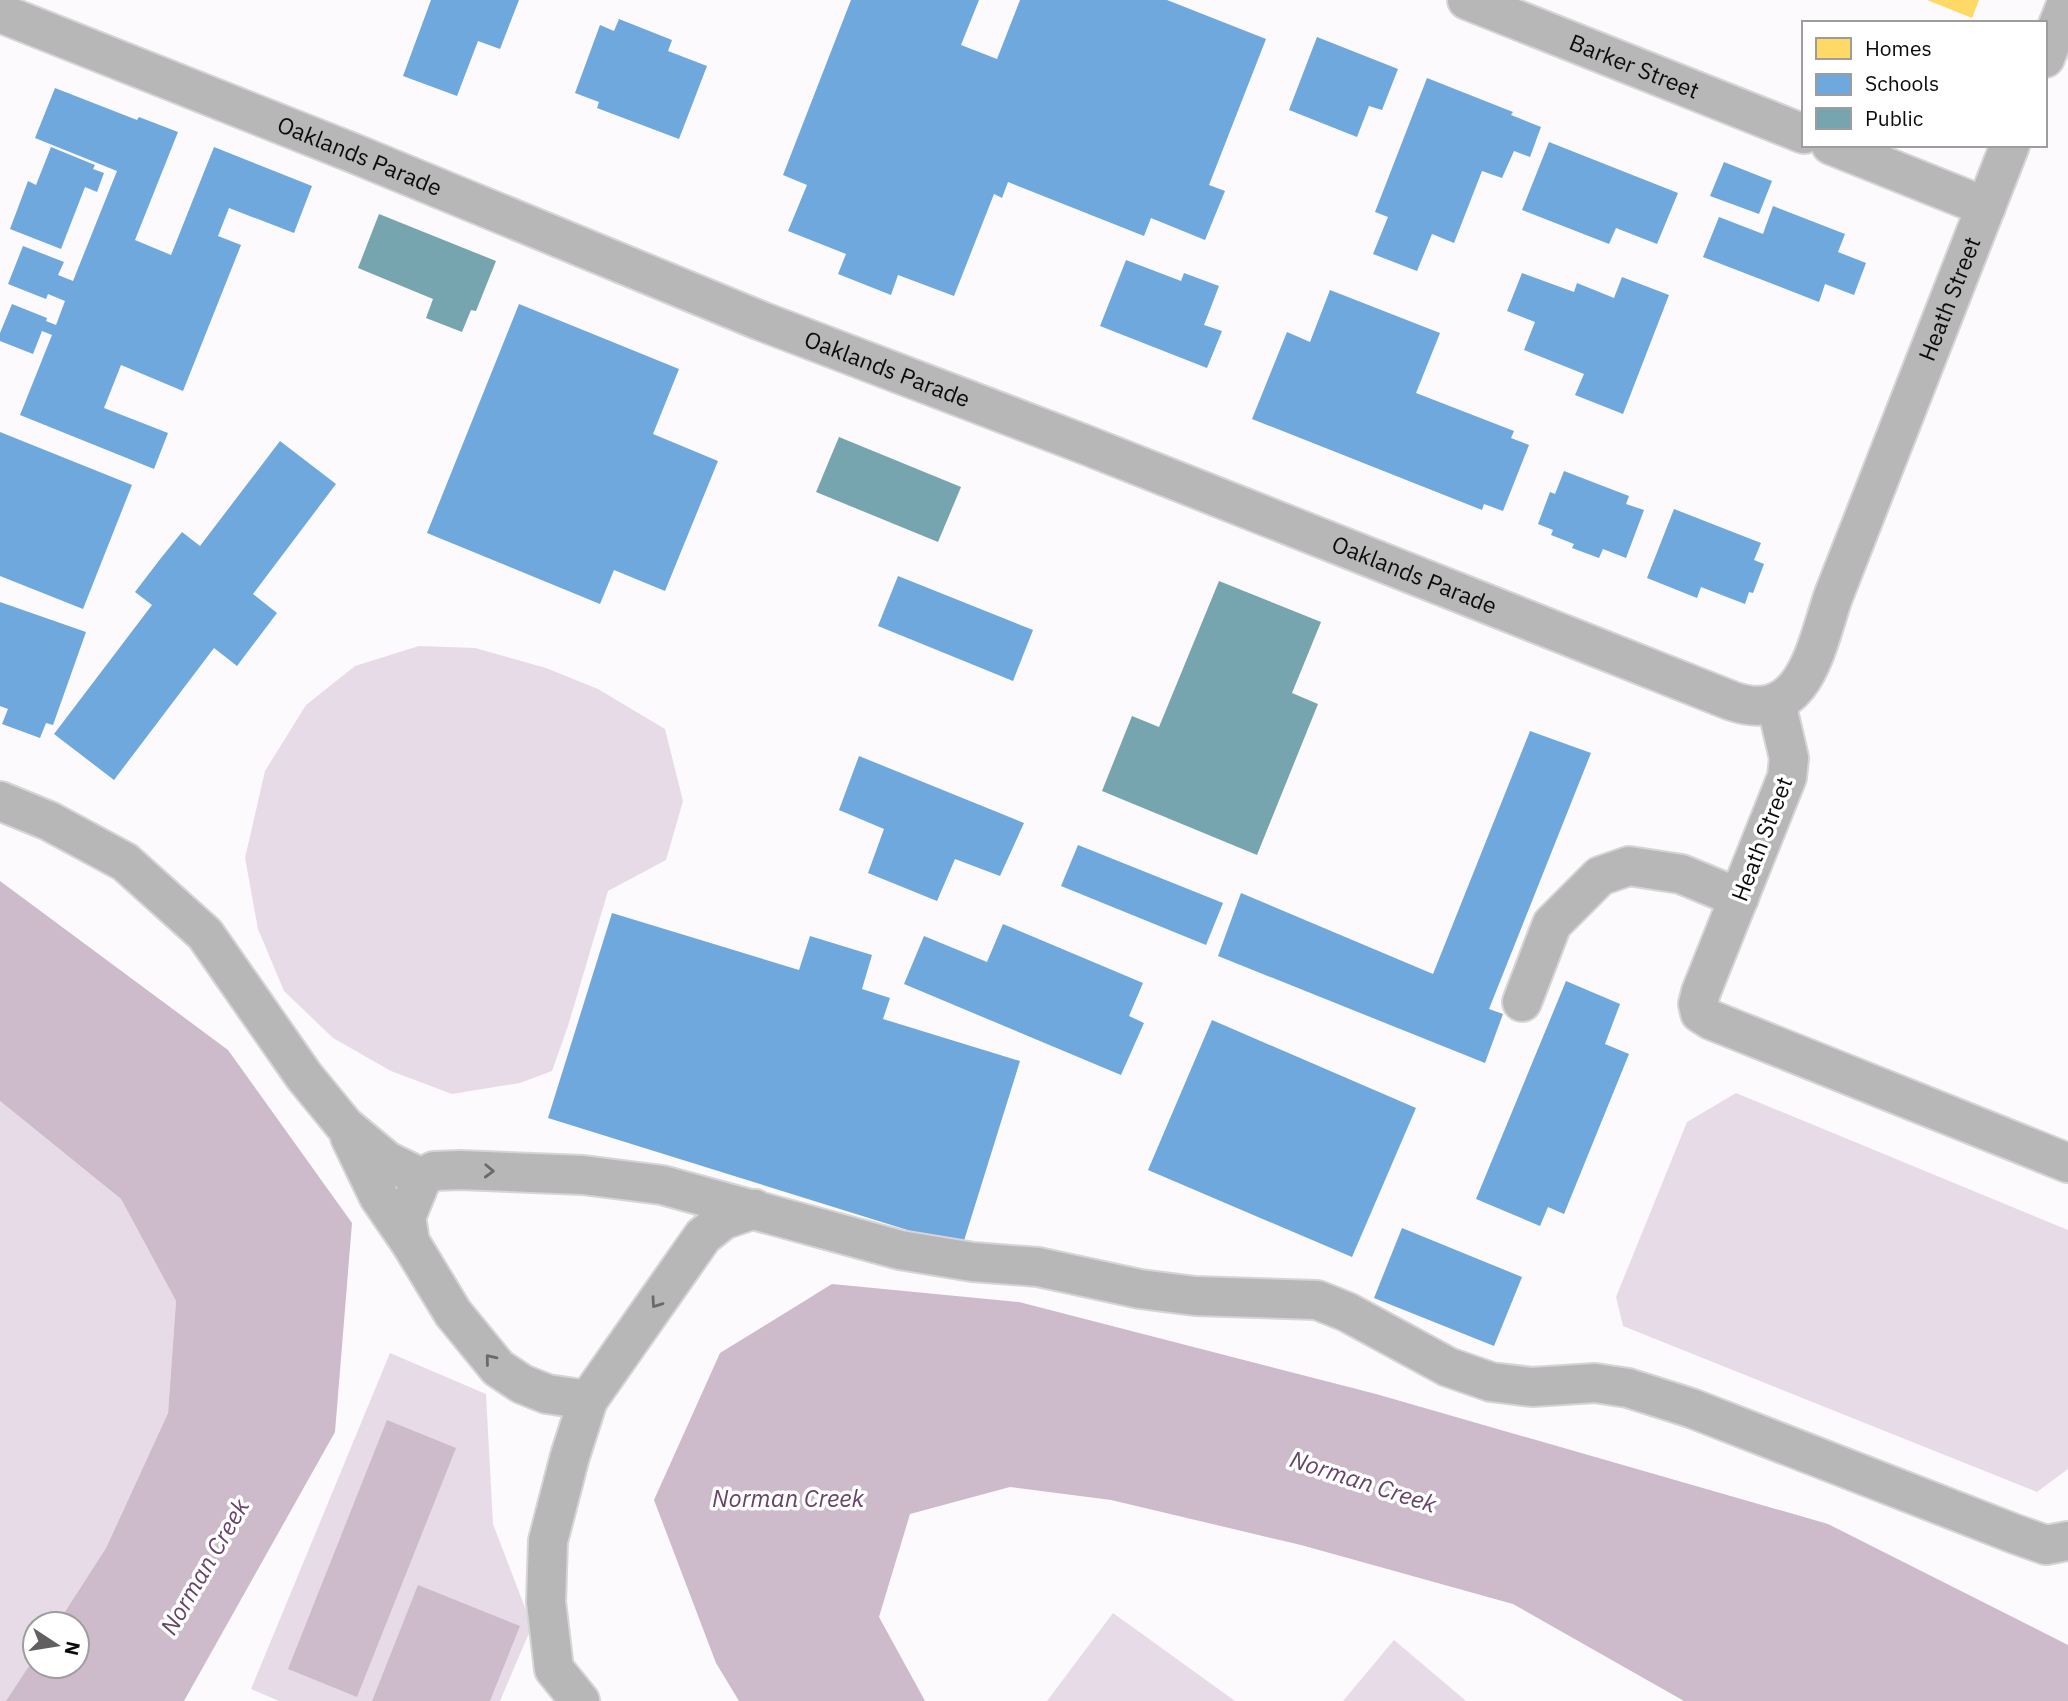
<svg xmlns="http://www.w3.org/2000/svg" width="2068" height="1701" font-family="'IBM Plex Sans',sans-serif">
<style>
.green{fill:#e8dbe8}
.water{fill:#cdbbcc}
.homes{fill:#ffd966}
.schools{fill:#6fa8dc}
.public{fill:#76a5af}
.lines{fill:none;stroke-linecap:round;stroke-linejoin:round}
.minor-casing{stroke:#d6d4d6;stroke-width:42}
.minor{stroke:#b7b7b7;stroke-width:38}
.oneway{stroke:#6a6a6a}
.labels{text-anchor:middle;stroke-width:7;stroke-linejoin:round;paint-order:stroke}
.street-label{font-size:23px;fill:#0d0b0c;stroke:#fff}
.water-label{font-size:24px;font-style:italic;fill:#684368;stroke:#fff}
</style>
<rect width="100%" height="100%" fill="#fcfafc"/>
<!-- green -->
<g class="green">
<path d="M419,646L475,648L546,668L598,689L665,729L683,801L666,860L608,891L568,1026L552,1071L520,1083L452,1094L391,1071L333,1038L284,991L258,929L245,858L265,771L306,705L355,666Z"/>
<path d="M1736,1093L2068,1230V1469L2037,1492L1623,1326L1616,1297L1687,1122Z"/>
<path d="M0,1101L121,1199L176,1301L168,1413L106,1548L57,1624H35V1659L7,1701H0Z"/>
<path d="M390,1353L486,1394L493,1524L532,1626L500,1701H279L251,1689Z"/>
<path d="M1113,1613L1235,1701H1047Z"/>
<path d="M1394,1640L1466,1701H1343Z"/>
</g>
<!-- water -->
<g class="water">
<path d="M0,881L228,1050L352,1223L335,1432L184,1701H6L35,1657V1666H77V1624H57L106,1548L168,1413L176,1301L121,1199L0,1101Z"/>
<path d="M832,1284L1019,1302L1376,1394L1828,1524L2068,1645V1701H1684L1513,1604L1301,1545L1111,1500L1010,1487L910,1514L879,1617L925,1701H739L716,1663L654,1500L720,1353Z"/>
<path d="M387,1420L456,1448L357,1697L288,1669Z"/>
<path d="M418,1585L520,1626L490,1701H372Z"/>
</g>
<!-- homes -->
<path class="homes" d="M1927,0H1979L1972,18Z"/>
<!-- schools -->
<g class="schools">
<path d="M431,0H519L500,49L478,41L457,96L403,76Z"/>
<path d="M851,0H979L961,45L997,59L1020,0H1167L1266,39L1209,185L1225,191L1205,240L1151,218L1144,236L1008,182L1002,198L994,194L954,296L898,275L891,295L838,274L846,254L788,231L807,185L783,175Z"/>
<path d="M619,19L672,40L668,51L707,66L679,139L597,108L599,102L575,93L600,25L614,31Z"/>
<path d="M1317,37L1398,69L1382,110L1369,106L1357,137L1289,110Z"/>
<path d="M1427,78L1513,112L1511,115L1541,127L1530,157L1514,151L1502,178L1482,171L1454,243L1432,234L1417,271L1373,254L1388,217L1375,212Z"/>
<path d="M55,88L137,120L139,117L178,132L135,240L171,255L214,147L312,186L294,233L229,208L218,236L241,245L183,391L121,365L104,408L168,433L154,469L20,415L52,335L42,331L33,354L0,341V333L12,304L47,318L46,321L56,325L65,301L48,294L46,299L8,284L23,246L64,262L58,275L73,281L117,171L35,138Z"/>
<path d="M1549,142L1678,193L1657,244L1616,228L1609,244L1522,210Z"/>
<path d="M51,147L95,165L93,169L104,173L97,192L85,187L61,249L10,229L28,181L36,185Z"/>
<path d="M1724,162L1772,181L1759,214L1710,196Z"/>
<path d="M1773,206L1845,234L1838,252L1866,263L1854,295L1825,284L1819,302L1703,257L1719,217L1763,234Z"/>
<path d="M1126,260L1181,281L1184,273L1219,286L1204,325L1222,331L1207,368L1100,326Z"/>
<path d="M1522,273L1574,292L1577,283L1614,298L1622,277L1669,295L1623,414L1575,395L1584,374L1524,350L1535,322L1507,311Z"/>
<path d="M1330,290L1440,333L1416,393L1514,431L1511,438L1529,445L1503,511L1484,504L1482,510L1252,419L1287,332L1310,342Z"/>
<path d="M519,304L679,369L653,434L718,461L665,591L614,570L600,604L427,533Z"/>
<path d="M0,432L132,485L83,609L0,576Z"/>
<path d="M280,441L336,484L253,594L277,613L237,666L214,648L114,780L54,734L152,605L135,592L161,558L182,532L200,546Z"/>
<path d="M1564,471L1629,496L1626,504L1644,510L1626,558L1603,549L1599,558L1572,548L1574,544L1551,535L1553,530L1538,524L1550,492L1555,494Z"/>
<path d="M1674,509L1761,543L1754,560L1764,564L1753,593L1749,592L1745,604L1701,587L1697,598L1647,578Z"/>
<path d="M898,576L1033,630L1013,681L878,626Z"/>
<path d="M0,602L86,632L53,725L46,723L40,738L2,724L8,709L0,706Z"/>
<path d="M1530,731L1591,753L1489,1009L1503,1014L1485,1063L1218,956L1241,893L1433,974Z"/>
<path d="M859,756L1024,823L1000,876L955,859L937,901L868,873L884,829L839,810Z"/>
<path d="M1078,845L1223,903L1206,945L1061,886Z"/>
<path d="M612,913L799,970L810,936L872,955L862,989L890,998L883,1019L1020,1061L962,1247L548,1118Z"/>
<path d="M1003,924L1143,983L1129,1016L1144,1023L1121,1075L904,984L924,936L987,962Z"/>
<path d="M1566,981L1620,1004L1605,1044L1629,1054L1564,1214L1548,1207L1540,1226L1476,1199Z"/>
<path d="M1212,1020L1416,1108L1352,1257L1148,1170Z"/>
<path d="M1402,1228L1522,1277L1494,1346L1374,1298Z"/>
</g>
<!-- public -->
<g class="public">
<path d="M379,214L496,261L476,311L471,310L462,332L426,318L433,299L358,268Z"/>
<path d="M839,437L961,487L938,542L816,492Z"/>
<path d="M1219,581L1321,622L1292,693L1318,704L1257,855L1102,791L1132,716L1159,727Z"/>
</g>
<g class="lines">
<defs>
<g id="minor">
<path id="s1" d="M1467,0L1804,134"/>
<path id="s2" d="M0,13L353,153L761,321L1086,445L1732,701C1804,726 1816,647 1833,597L2010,145"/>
<path d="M2045,58L2068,0"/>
<path d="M1831,145L1986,207"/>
<path d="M1776,703L1789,758L1787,777L1701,992L1698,1004L1700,1013L1711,1020L2068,1163"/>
<path d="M0,801L49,821L125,862L205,934L304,1076L345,1126L387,1161L422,1178"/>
<path d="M1522,1002L1552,924L1600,876L1629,866L1681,874L1739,898"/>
<path d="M350,1137L379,1197L410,1242"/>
<path d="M755,1209L723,1220L703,1236L588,1400L547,1394L522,1384L498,1368L453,1313L410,1242L406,1217L422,1178L434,1171L460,1170L583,1175L662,1185L900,1250L973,1262L1038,1267L1140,1289L1195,1296L1317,1300L1347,1312L1448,1367L1491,1382L1532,1387L1595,1383L1628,1388L1691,1408L2015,1534L2046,1545L2068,1541"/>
<path d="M580,1701L554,1669L546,1602L548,1541L570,1456L588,1400"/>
</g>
</defs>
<!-- minor casing -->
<use href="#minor" class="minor-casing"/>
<!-- minor -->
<use href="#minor" class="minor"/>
</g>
<!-- one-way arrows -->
<defs><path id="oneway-chevron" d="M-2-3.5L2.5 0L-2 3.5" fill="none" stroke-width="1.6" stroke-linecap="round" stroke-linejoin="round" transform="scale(1.75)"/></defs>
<g class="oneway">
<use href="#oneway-chevron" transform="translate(489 1171) rotate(2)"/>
<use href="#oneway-chevron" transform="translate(656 1303) rotate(125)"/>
<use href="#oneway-chevron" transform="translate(490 1359) rotate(-129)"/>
</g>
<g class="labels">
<!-- street labels -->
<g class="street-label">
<text dy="8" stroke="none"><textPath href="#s1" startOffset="180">Barker Street</textPath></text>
<text dy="8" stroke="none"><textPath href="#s2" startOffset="387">Oaklands Parade</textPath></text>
<text dy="8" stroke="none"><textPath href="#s2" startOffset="2352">Heath Street</textPath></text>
<text dy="8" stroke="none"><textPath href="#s2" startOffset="956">Oaklands Parade</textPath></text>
<text dy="8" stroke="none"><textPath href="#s2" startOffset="1522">Oaklands Parade</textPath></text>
<text transform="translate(1762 839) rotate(-69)" y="8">Heath Street</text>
</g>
<!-- water labels -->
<g class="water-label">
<text transform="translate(1363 1482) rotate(18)" y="8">Norman Creek</text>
<text x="788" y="1507">Norman Creek</text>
<text transform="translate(205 1567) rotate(-60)" y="8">Norman Creek</text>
</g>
</g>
<!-- legend -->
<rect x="1802" y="21" width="245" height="126" fill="#ffffff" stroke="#9e9d9e" stroke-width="2"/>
<rect x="1816" y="38" width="35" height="21" fill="#ffd966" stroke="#9e9d9e" stroke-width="2"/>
<text x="1865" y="56" font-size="21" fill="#0d0b0c">Homes</text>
<rect x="1816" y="74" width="35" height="21" fill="#6fa8dc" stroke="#9e9d9e" stroke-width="2"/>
<text x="1865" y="91" font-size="21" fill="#0d0b0c">Schools</text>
<rect x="1816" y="108" width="35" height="21" fill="#76a5af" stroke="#9e9d9e" stroke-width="2"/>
<text x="1865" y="126" font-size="21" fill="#0d0b0c">Public</text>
<!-- north arrow -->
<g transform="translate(56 1645) rotate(102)"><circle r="33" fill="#ffffff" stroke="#9e9d9e" stroke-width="2"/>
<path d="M0-5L12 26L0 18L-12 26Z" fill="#615f60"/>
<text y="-10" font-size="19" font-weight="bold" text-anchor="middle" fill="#0d0b0c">N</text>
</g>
</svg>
